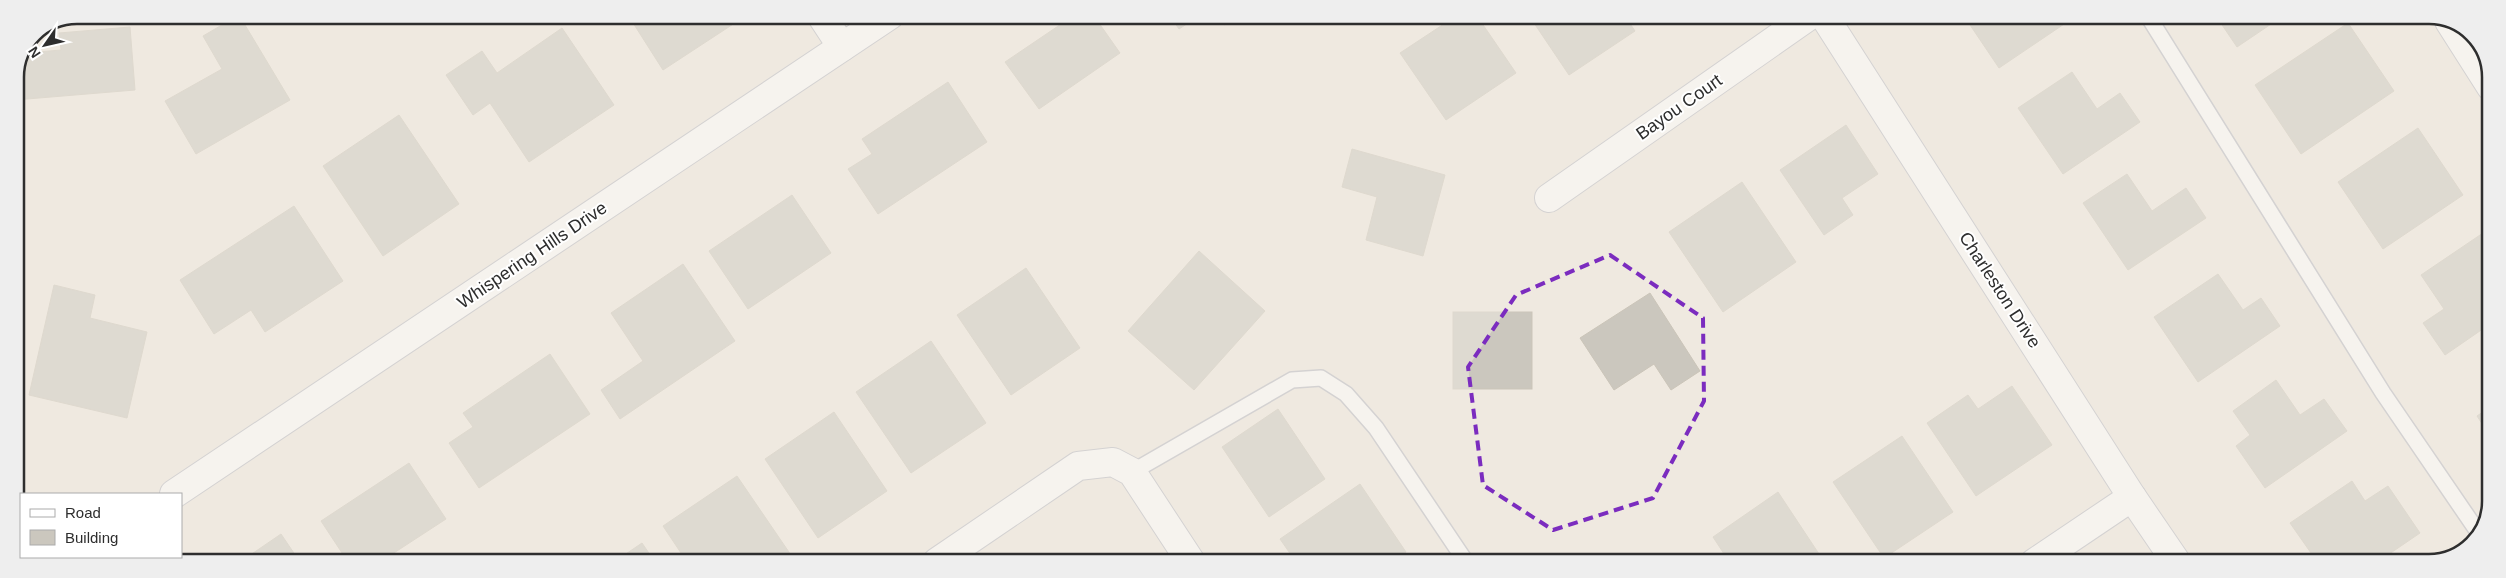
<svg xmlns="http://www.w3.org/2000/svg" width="2506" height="578" font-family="Arial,sans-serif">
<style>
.building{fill:#cbc7be;stroke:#cbc5b9}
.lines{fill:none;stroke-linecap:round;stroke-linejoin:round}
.service-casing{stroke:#b4b6c1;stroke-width:18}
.minor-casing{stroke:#b4b6c1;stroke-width:30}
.service{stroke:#fff;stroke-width:15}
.minor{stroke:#fff;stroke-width:28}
.marked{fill:none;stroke:#7b2cbf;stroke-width:4;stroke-dasharray:10 6;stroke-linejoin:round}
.labels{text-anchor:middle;stroke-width:4;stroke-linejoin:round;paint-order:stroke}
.street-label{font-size:18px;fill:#2e2e2e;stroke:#fff}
.rim{fill:none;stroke:#2e2e2e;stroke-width:2.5}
</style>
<rect width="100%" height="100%" fill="#efe9e0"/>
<!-- building -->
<g class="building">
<path d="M239,15L290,100L196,154L165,101L222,69L203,36Z"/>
<path d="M628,15H747L663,70Z"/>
<path d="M1073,16H1094L1120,53L1039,109L1005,62Z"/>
<path d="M1170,16H1199L1179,29Z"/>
<path d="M1217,16H1237L1224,25Z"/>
<path d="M1456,16H1477L1516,73L1446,120L1400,53Z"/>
<path d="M1545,16H1625L1635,31L1569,75L1534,23Z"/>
<path d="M1964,16H2076L1999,68Z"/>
<path d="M2216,16H2283L2237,47Z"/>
<path d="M2348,23L2394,91L2301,154L2255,85Z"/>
<path d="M130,27L135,90L15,100V77L25,53L61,50L59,33Z"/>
<path d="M562,28L614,105L529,162L490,103L473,115L446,75L482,51L497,73Z"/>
<path d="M2072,72L2097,109L2120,93L2140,122L2063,174L2018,108Z"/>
<path d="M948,82L987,142L878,214L848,169L872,154L862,139Z"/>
<path d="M399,115L459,204L383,256L323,166Z"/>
<path d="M1846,125L1878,174L1842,198L1853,215L1824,235L1780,170Z"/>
<path d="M2418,128L2463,195L2383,249L2338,182Z"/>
<path d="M1352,149L1445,175L1423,256L1366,240L1377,197L1342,187Z"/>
<path d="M2127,174L2152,211L2186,188L2206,218L2128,270L2083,203Z"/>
<path d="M1742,182L1796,262L1723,312L1669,232Z"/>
<path d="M792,195L831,253L748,309L709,251Z"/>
<path d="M294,206L343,281L265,332L251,310L214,334L180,280Z"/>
<path d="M2483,233L2490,244V324L2445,355L2423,323L2444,309L2421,275Z"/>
<path d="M1199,251L1265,311L1194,390L1128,331Z"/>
<path d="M683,264L735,341L620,419L601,390L643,361L611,313Z"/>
<path d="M1026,268L1080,348L1011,395L957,315Z"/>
<path d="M2218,274L2243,310L2261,298L2280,326L2198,382L2154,317Z"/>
<path d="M54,285L95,295L90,318L147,332L127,418L29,395Z"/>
<path d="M1650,293L1700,371L1671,390L1654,364L1614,390L1580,338Z"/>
<rect x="1453" y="312" width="79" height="77"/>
<path d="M931,341L986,423L911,473L856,392Z"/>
<path d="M550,354L590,414L479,488L449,443L473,427L463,413Z"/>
<path d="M2276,380L2300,415L2324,399L2347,431L2265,488L2236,446L2250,435L2233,411Z"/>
<path d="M2012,386L2052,445L1976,496L1927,423L1968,395L1978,409Z"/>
<path d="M2490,407V436L2477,416Z"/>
<path d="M1278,409L1325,479L1269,517L1222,447Z"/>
<path d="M834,412L887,491L818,538L765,459Z"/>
<path d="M1902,436L1953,512L1884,558L1833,482Z"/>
<path d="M409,463L446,519L380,562H348L321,521Z"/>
<path d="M737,476L793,558L787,562H687L663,526Z"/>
<path d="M2352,481L2365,501L2388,486L2420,533L2376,563H2318L2290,523Z"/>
<path d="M1360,484L1406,552L1391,562H1296L1280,539Z"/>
<path d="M1778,492L1825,563H1730L1713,537Z"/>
<path d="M281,534L300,562H240Z"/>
<path d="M642,543L655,562H614Z"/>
</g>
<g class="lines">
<defs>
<g id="service">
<path d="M2148,16L2383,393L2478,532"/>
<path d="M1132,472L1292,380L1321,378L1346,394L1376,428L1466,562"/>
</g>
<g id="minor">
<path d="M821,15L842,47"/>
<path d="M1824,16L2132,497L2177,563"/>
<path d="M2449,21L2491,87"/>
<path d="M1549,198L1809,16"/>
<path d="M174,494L890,15"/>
<path d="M73,562L80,557"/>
<path d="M937,562L1078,466L1113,462L1132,472L1191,562"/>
<path d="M2034,563L2132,497"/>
</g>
</defs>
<!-- service casing -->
<use href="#service" class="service-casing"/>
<!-- minor casing -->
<use href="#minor" class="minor-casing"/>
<!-- service -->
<use href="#service" class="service"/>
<!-- minor -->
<use href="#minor" class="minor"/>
</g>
<!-- marked area -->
<path d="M0 0H2506V578H0ZM1610,255L1703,318L1704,401L1653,498L1553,530L1483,485L1468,367L1516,295Z" fill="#efe9e0" fill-opacity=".55" fill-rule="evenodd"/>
<path class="marked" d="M1610,255L1703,318L1704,401L1653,498L1553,530L1483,485L1468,367L1516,295Z"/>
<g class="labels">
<!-- street labels -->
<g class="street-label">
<text transform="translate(1679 107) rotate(-35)" y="6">Bayou Court</text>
<text transform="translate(532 255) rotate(-34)" y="6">Whispering Hills Drive</text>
<text transform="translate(2000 290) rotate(57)" y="6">Charleston Drive</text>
</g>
</g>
<!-- crop -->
<path d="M0 0H2506V578H0ZM77 24H2429A53 53 0 0 1 2482 77V501A53 53 0 0 1 2429 554H77A53 53 0 0 1 24 501V77A53 53 0 0 1 77 24Z" fill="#eee" fill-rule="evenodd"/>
<path class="rim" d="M77 24H2429A53 53 0 0 1 2482 77V501A53 53 0 0 1 2429 554H77A53 53 0 0 1 24 501V77A53 53 0 0 1 77 24Z"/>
<!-- legend -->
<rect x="20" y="493" width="162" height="65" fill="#ffffff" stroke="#ababab"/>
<rect x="30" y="509" width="25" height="8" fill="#ffffff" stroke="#ababab"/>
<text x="65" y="518" font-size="15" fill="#2e2e2e">Road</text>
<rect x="30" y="530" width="25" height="15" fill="#cbc7be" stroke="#ababab"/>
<text x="65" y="543" font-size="15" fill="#2e2e2e">Building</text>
<!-- north arrow -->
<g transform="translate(45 45) rotate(236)" stroke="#ffffff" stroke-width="4" paint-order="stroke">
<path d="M0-4L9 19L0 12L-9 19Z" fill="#2e2e2e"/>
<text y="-8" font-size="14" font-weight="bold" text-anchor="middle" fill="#2e2e2e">N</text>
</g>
</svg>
